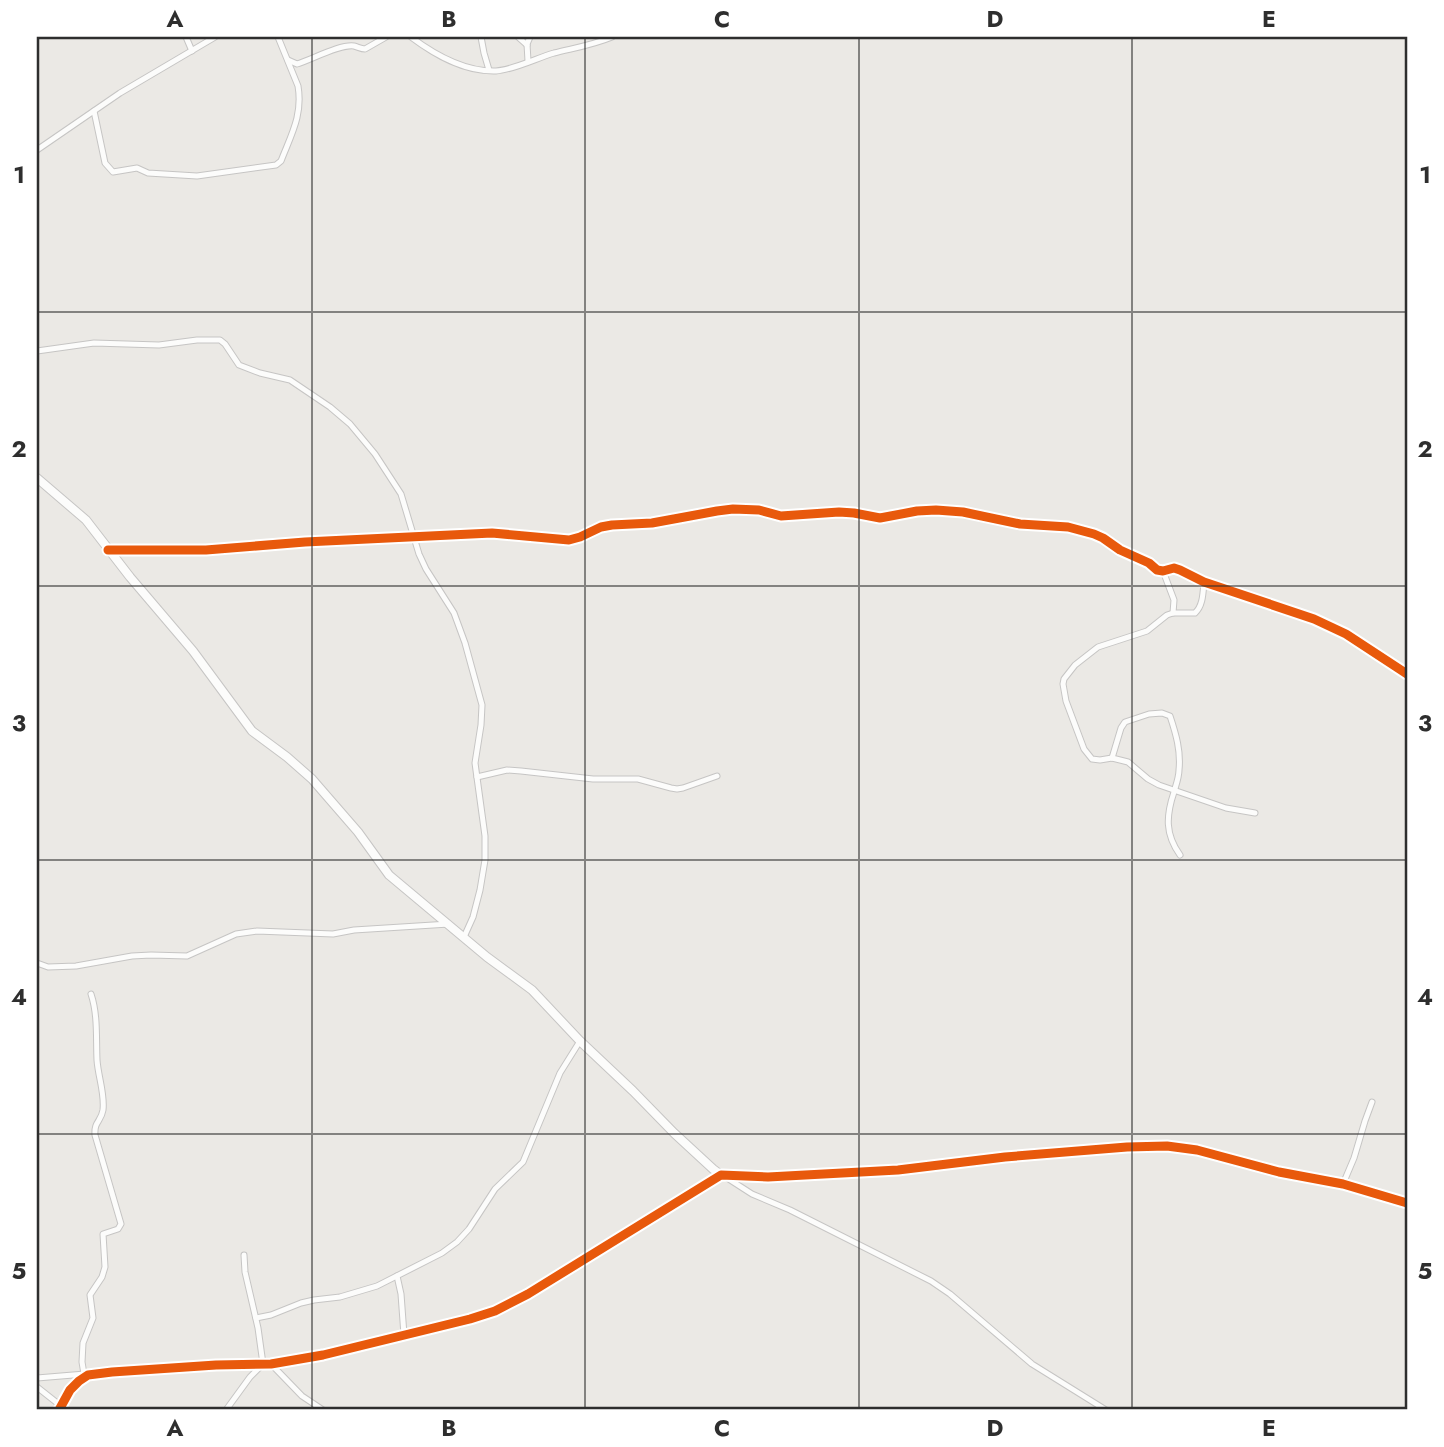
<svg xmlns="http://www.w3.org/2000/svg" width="1444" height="1447" font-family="Jost,sans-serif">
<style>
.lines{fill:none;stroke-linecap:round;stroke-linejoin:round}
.street-casing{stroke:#c6c5c4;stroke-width:7}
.secondary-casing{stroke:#c6c5c4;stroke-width:10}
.street{stroke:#fcfcfb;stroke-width:5}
.secondary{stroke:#fcfcfb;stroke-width:8}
.cycleway-casing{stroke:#fff;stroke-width:13}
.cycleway{stroke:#e8590c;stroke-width:9}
.grid{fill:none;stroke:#2e2e2e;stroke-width:2;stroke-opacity:0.55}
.neatline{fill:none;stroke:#2e2e2e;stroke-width:2.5}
.grid-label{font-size:23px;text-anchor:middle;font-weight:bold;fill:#2e2e2e}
</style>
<rect width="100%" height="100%" fill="#ebe9e5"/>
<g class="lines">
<defs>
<g id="street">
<path d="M186,37L192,51"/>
<path d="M411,37C435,55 464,72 496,71C513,70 537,58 554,53C574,48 593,45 612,37"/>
<path d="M481,37L484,53L489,70"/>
<path d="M518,37L527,45"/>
<path d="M288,60L297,64C311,60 340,44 354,46C358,47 361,49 365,49L386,37"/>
<path d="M528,61L527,44L530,37"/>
<path d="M94,111L105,163L113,172L137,168L148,173L197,176L276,165L281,161C291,135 303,115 298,86L278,37"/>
<path d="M37,150L120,93L215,37"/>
<path d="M37,351L94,343L159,345L197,340H220L225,344L239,365L260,373L290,380L330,407L350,424L375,454L401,494L419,554L426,569L454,613L465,643L482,705L481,725L475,763L485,836V860L480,890L473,917L464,937"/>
<path d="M108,550H206L305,542L492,533L569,540L580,537L601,527L612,525L652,523L717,511L733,509L759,510L781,516L839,512L854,513L880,518L917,511L936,510L963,512L1020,524L1068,527L1094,534L1103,538L1120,550L1149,563L1157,570L1163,571L1174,568L1180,570L1204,582L1314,619L1346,634L1407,674"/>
<path d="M1163,571L1174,600L1173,613"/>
<path d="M1204,582C1203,593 1203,606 1195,613H1173L1167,615L1147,631L1098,647L1075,665L1064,679L1063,684L1066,701L1084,749L1092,759L1100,760L1112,758L1128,762L1148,779L1159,785L1226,808L1255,813"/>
<path d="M1112,758L1121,728L1125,722L1149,714L1162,713L1170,716C1176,734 1181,751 1179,770C1179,777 1176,785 1174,792C1166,816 1165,834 1180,855"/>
<path d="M477,777L507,770L521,771L593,779H638L671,788L677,789L683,788L717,776"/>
<path d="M37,963L48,967L76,966L132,956L151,955L187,956L236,934L257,931L333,934L354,930L449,924"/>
<path d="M724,1176L752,1194L790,1210L931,1281L950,1294L1032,1364L1106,1410"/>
<path d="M1343,1184L1354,1158L1365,1121L1372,1102"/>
<path d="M397,1276L401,1294L404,1335"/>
<path d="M256,1318L271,1315L301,1303L314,1300L340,1297L377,1286L442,1253L457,1242L469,1229L495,1189L523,1162L560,1073L580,1041"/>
<path d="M271,1364L302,1396L323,1410"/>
<path d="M84,1374L82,1362L83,1343L93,1318L90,1295L102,1277L105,1267L103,1234L118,1229L121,1224L95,1135C94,1121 101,1122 103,1110C105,1094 98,1076 97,1060C96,1038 98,1015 91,994"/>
<path d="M37,1378L85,1374"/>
<path d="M37,1387L61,1406"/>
<path d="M59,1410L70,1390L79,1381L88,1375L112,1372L216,1365L271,1364L323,1355L470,1319L495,1311L528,1294L721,1175L768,1177L898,1170L1005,1157L1127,1147L1167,1146L1197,1150L1279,1172L1343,1184L1407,1203"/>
<path d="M226,1410L250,1377L263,1364L258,1328L245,1272L244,1255"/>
</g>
<path id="secondary" d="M37,478L86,520L130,577L193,651L252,731L287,757L312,779L358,832L389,875L487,957L532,990L580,1041L633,1091L674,1133L713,1169L721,1175"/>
</defs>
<!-- street casing -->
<use href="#street" class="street-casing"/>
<!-- secondary casing -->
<use href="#secondary" class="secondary-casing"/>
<!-- street -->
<use href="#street" class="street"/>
<!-- secondary -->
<use href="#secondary" class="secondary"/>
<defs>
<g id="cycleway">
<path d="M108,550H206L305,542L492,533L569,540L580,537L601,527L612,525L652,523L717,511L733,509L759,510L781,516L839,512L854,513L880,518L917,511L936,510L963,512L1020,524L1068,527L1094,534L1103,538L1120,550L1149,563L1157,570L1163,571L1174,568L1180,570L1204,582L1314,619L1346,634L1407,674"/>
<path d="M59,1410L70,1390L79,1381L88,1375L112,1372L216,1365L271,1364L323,1355L470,1319L495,1311L528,1294L721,1175L768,1177L898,1170L1005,1157L1127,1147L1167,1146L1197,1150L1279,1172L1343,1184L1407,1203"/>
</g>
</defs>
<!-- cycleway casing -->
<use href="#cycleway" class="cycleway-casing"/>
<!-- cycleway -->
<use href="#cycleway" class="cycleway"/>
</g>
<!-- grid -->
<path class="grid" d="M312,37V1410M585,37V1410M859,37V1410M1132,37V1410M37,312H1407M37,586H1407M37,860H1407M37,1134H1407"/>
<!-- border -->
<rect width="1444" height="1447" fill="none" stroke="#ffffff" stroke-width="77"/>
<rect x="38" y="38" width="1368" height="1370" class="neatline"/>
<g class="grid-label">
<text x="175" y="27">A</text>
<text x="449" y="27">B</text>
<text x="722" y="27">C</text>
<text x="995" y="27">D</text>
<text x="1269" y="27">E</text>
<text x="19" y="183">1</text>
<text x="1425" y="183">1</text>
<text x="19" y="457">2</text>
<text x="1425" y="457">2</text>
<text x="19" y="731">3</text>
<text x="1425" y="731">3</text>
<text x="19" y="1005">4</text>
<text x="1425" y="1005">4</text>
<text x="19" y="1279">5</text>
<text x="1425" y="1279">5</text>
<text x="175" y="1436">A</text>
<text x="449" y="1436">B</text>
<text x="722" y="1436">C</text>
<text x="995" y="1436">D</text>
<text x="1269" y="1436">E</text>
</g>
</svg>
